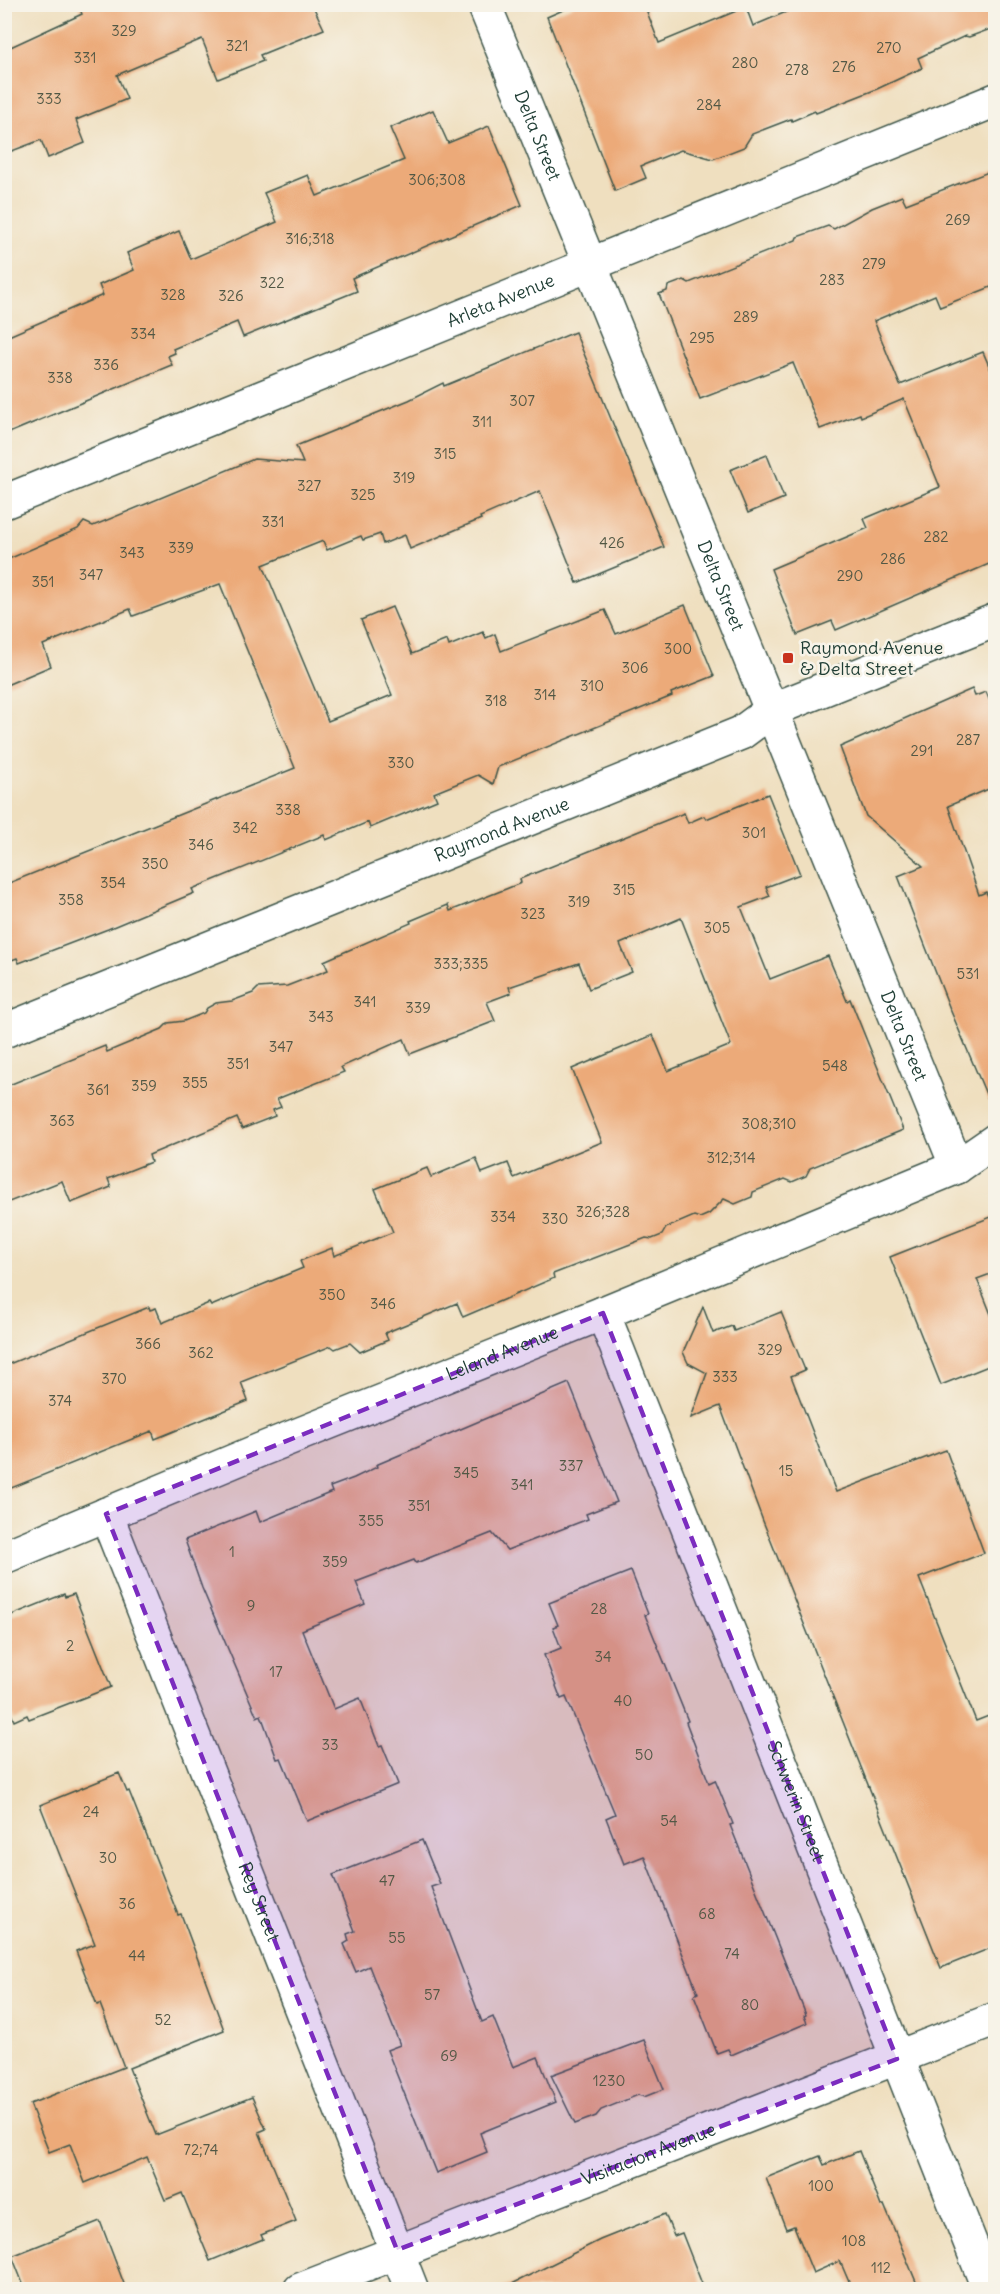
<svg xmlns="http://www.w3.org/2000/svg" width="1000" height="2294" font-family="Delius,sans-serif">
<style>
.building{fill:#ecaa79}
.lines{fill:none;stroke-linecap:round;stroke-linejoin:round}
.minor-casing{stroke:#3e5549;stroke-width:36}
.tertiary-casing{stroke:#3e5549;stroke-width:36}
.minor{stroke:#fff;stroke-width:33}
.tertiary{stroke:#fff;stroke-width:33}
.marked{fill:#7b2cbf;fill-opacity:0.2;stroke:#7b2cbf;stroke-width:4.5;stroke-dasharray:12 8;stroke-linejoin:round}
.poi-dot{fill:#c8321e;stroke:#f7f3e8;stroke-width:2}
.labels{text-anchor:middle;stroke-width:5;stroke-linejoin:round;paint-order:stroke}
.number-label{font-size:15px;fill:#525845}
.street-label{font-size:18px;fill:#1f3d34;stroke:#f7f3e8}
.poi-label{font-size:18px;fill:#1f3d34;stroke:#f7f3e8;text-anchor:start}
</style>
<rect width="100%" height="100%" fill="#f7f3e8"/>
<filter id="ink" filterUnits="userSpaceOnUse"><feTurbulence type="fractalNoise" baseFrequency=".0167" numOctaves="2"/><feDisplacementMap in="SourceGraphic" scale="12" xChannelSelector="R" yChannelSelector="G"/><feConvolveMatrix kernelMatrix="1 2 1 2 8 2 1 2 1" color-interpolation-filters="sRGB"/></filter>
<filter id="wash" filterUnits="userSpaceOnUse"><feTurbulence type="fractalNoise" baseFrequency=".008" numOctaves="4" result="noise"/><feDisplacementMap in="SourceGraphic" scale="24" xChannelSelector="R" yChannelSelector="G"/><feGaussianBlur stdDeviation="1.35" result="paint"/><feColorMatrix in="noise" values="0 0 0 0 0 0 0 0 0 0 0 0 0 0 0 0 0 1.4 0 .05"/><feComposite in="paint" operator="in"/></filter>
<g filter="url(#wash)">
<rect width="100%" height="100%" fill="#efdfbf"/>
<g id="blocks">
<!-- building -->
<g class="building">
<path d="M78,4H312L324,29L260,55L263,61L218,79L202,39L117,75L127,99L76,120L85,143L48,158L41,140L4,154V50L82,14Z"/>
<path d="M577,4H644L659,43L746,7L753,26L805,4H996V27L969,37L965,36L918,58L922,68L877,89L816,113L815,111L792,121L791,119L752,134L744,147L713,159L681,150L641,166L646,178L615,191L547,17Z"/>
<path d="M433,110L448,143L489,126L522,205L352,278L357,291L243,337L237,322L173,349L175,353L168,356L172,365L169,366L4,435V338L103,295L99,285L134,270L127,253L179,231L191,259L277,222L264,193L308,175L317,196L404,160L390,128Z"/>
<path d="M996,169V285L940,307L935,295L874,321L900,385L983,352L996,382V561L836,630L832,621L797,635L771,569L868,528L864,519L940,487L904,399L861,417L860,414L820,429L793,363L700,399L659,294L667,291L668,286L684,280L689,283L796,240L797,237L828,226L834,229L872,208L902,196L906,204Z"/>
<path d="M575,332L664,547L577,583L540,491L480,517L481,519L410,549L405,535L383,544L380,534L363,540L361,536L327,550L323,541L263,565L328,721L392,695L361,620L392,607L412,654L447,640L449,646L483,632L486,638L495,634L501,651L605,610L616,634L685,605L714,676L671,693L672,696L498,767L493,784L478,775L434,793L437,800L370,828L368,822L326,840L324,835L192,889L194,893L108,929L19,963L17,958L4,963V885L295,768L220,584L133,616L130,609L43,645L51,666L4,686V561L78,529L84,522L93,526L254,459L303,463L296,446L409,400L443,383L444,386Z"/>
<path d="M767,455L784,498L748,513L730,470Z"/>
<path d="M972,689L975,696L986,692L996,715V786L948,806L979,895L986,892L996,914V1113H994L950,1009L898,876L923,866L866,816L840,747Z"/>
<path d="M768,794L800,874L766,887L770,896L741,907L770,979L828,956L847,1001L850,999L903,1130L810,1168L806,1176L792,1182L785,1179L753,1192L752,1197L735,1204L724,1199L709,1214L700,1218L694,1216L666,1228L662,1235L652,1239L646,1238L553,1274L554,1278L463,1317L457,1303L385,1333L388,1340L360,1352L350,1343L335,1349L331,1346L241,1382L248,1401L155,1439L152,1431L4,1491V1366L149,1307L150,1310L156,1308L162,1323L209,1303L211,1306L303,1268L300,1261L332,1248L334,1256L393,1232L375,1189L427,1168L431,1177L476,1158L482,1173L508,1163L514,1178L602,1142L572,1069L653,1035L668,1071L731,1045L681,918L620,944L632,972L589,989L579,963L509,987L511,993L487,1002L495,1021L410,1054L404,1039L341,1067L344,1072L277,1099L281,1107L273,1110L275,1116L242,1129L237,1118L149,1155L151,1162L108,1179L111,1187L71,1203L62,1181L4,1204V1087L105,1046L107,1052L162,1029L168,1023L184,1021L204,1013L207,1008L216,1003L232,1001L253,993L258,988L287,986L328,970L324,961L411,923L410,921L448,905L450,911L521,883L520,879L684,813L688,823L704,816L706,819Z"/>
<path d="M996,1215V1272L977,1279L996,1327V1363L941,1385L890,1257Z"/>
<path d="M703,1307L713,1333L732,1326L734,1331L781,1312L805,1370L791,1376L836,1492L946,1450L984,1553L919,1578L976,1721L996,1713V1946L941,1968L763,1521L720,1406L691,1418L707,1373L688,1363L683,1352Z"/>
<path d="M569,1383L617,1502L586,1514L588,1519L507,1550L492,1533L416,1563L414,1560L356,1582L365,1604L302,1630L334,1709L360,1698L379,1746L382,1745L398,1784L307,1821L281,1758L277,1759L261,1715L257,1717L202,1588L185,1540L256,1511L260,1522L332,1492L330,1487L354,1478L377,1467L376,1465Z"/>
<path d="M631,1571L648,1614L645,1615L688,1721L686,1722L709,1783L715,1780L733,1824L730,1825L806,2015L804,2016L807,2023L731,2055L728,2049L717,2053L694,1995L698,1993L644,1856L624,1864L606,1818L615,1814L566,1697L561,1699L544,1655L561,1648L553,1627L558,1625L549,1603Z"/>
<path d="M64,1594L65,1597L74,1594L111,1687L29,1719L27,1715L14,1721L4,1696V1618Z"/>
<path d="M119,1773L127,1792L129,1791L178,1915L181,1914L224,2030L129,2068L156,2135L252,2097L266,2129L259,2132L296,2221L261,2235L263,2239L210,2261L182,2193L165,2200L147,2157L85,2183L70,2144L49,2152L30,2104L124,2067L100,2004L97,2005L76,1951L95,1944L40,1805Z"/>
<path d="M422,1840L440,1884L431,1887L482,2022L493,2017L513,2067L538,2057L556,2102L480,2133L487,2152L436,2173L387,2050L400,2045L369,1966L356,1972L344,1944L349,1941L347,1934L355,1931L333,1875Z"/>
<path d="M644,2040L664,2089L644,2097L638,2095L601,2110L596,2116L575,2124L551,2075Z"/>
<path d="M859,2151L881,2206L884,2205L919,2289H852L840,2261L813,2273L794,2226L786,2229L766,2178L820,2156L824,2165Z"/>
<path d="M665,2214L674,2236L682,2233L704,2289H502L600,2240Z"/>
<path d="M100,2221L126,2289H25L12,2256Z"/>
</g>
</g>
</g>
<g filter="url(#ink)">
<use href="#blocks" fill-opacity="0" stroke="#3e5549" stroke-width="1.5"/>
<g class="lines">
<defs>
<g id="minor">
<path id="s1" d="M484,4L957,1167"/>
<path id="s2" d="M4,502L996,100"/>
<path id="s3" d="M4,1031L741,733L772,710L996,620"/>
<path id="s4" d="M603,1313L989,2290"/>
<path id="s5" d="M106,1514L412,2290"/>
<path id="s6" d="M4,1557L260,1450L603,1313L957,1167L996,1140"/>
</g>
<g id="tertiary">
<path id="s7" d="M300,2290L996,2019"/>
</g>
</defs>
<!-- minor casing -->
<use href="#minor" class="minor-casing"/>
<!-- tertiary casing -->
<use href="#tertiary" class="tertiary-casing"/>
<!-- minor -->
<use href="#minor" class="minor"/>
<!-- tertiary -->
<use href="#tertiary" class="tertiary"/>
</g>
</g>
<!-- marked area -->
<path class="marked" d="M603,1313L897,2059L397,2250L106,1514Z"/>
<!-- markers -->
<rect class="poi-dot" x="782" y="652" width="12" height="12" rx="3"/>
<g class="labels">
<!-- number labels -->
<g class="number-label">
<text x="124" y="36">329</text>
<text x="237" y="51">321</text>
<text x="889" y="53">270</text>
<text x="85" y="63">331</text>
<text x="745" y="68">280</text>
<text x="844" y="72">276</text>
<text x="797" y="75">278</text>
<text x="49" y="104">333</text>
<text x="709" y="110">284</text>
<text x="437" y="185">306;308</text>
<text x="958" y="225">269</text>
<text x="310" y="244">316;318</text>
<text x="874" y="269">279</text>
<text x="832" y="285">283</text>
<text x="272" y="288">322</text>
<text x="173" y="300">328</text>
<text x="231" y="301">326</text>
<text x="746" y="322">289</text>
<text x="143" y="339">334</text>
<text x="702" y="343">295</text>
<text x="106" y="370">336</text>
<text x="60" y="383">338</text>
<text x="522" y="406">307</text>
<text x="482" y="427">311</text>
<text x="445" y="459">315</text>
<text x="404" y="483">319</text>
<text x="309" y="491">327</text>
<text x="363" y="500">325</text>
<text x="273" y="527">331</text>
<text x="936" y="542">282</text>
<text x="612" y="548">426</text>
<text x="181" y="553">339</text>
<text x="132" y="558">343</text>
<text x="893" y="564">286</text>
<text x="91" y="580">347</text>
<text x="850" y="581">290</text>
<text x="43" y="587">351</text>
<text x="678" y="654">300</text>
<text x="635" y="673">306</text>
<text x="592" y="691">310</text>
<text x="545" y="700">314</text>
<text x="496" y="706">318</text>
<text x="968" y="745">287</text>
<text x="922" y="756">291</text>
<text x="401" y="768">330</text>
<text x="288" y="815">338</text>
<text x="245" y="833">342</text>
<text x="754" y="838">301</text>
<text x="201" y="850">346</text>
<text x="155" y="869">350</text>
<text x="113" y="888">354</text>
<text x="624" y="895">315</text>
<text x="71" y="905">358</text>
<text x="579" y="907">319</text>
<text x="533" y="919">323</text>
<text x="717" y="933">305</text>
<text x="461" y="969">333;335</text>
<text x="968" y="979">531</text>
<text x="365" y="1007">341</text>
<text x="418" y="1013">339</text>
<text x="321" y="1022">343</text>
<text x="281" y="1052">347</text>
<text x="238" y="1069">351</text>
<text x="835" y="1071">548</text>
<text x="195" y="1088">355</text>
<text x="144" y="1091">359</text>
<text x="98" y="1095">361</text>
<text x="62" y="1126">363</text>
<text x="769" y="1129">308;310</text>
<text x="731" y="1163">312;314</text>
<text x="603" y="1217">326;328</text>
<text x="503" y="1222">334</text>
<text x="555" y="1224">330</text>
<text x="332" y="1300">350</text>
<text x="383" y="1309">346</text>
<text x="148" y="1349">366</text>
<text x="770" y="1355">329</text>
<text x="201" y="1358">362</text>
<text x="725" y="1382">333</text>
<text x="114" y="1384">370</text>
<text x="60" y="1406">374</text>
<text x="571" y="1471">337</text>
<text x="786" y="1476">15</text>
<text x="466" y="1478">345</text>
<text x="522" y="1490">341</text>
<text x="419" y="1511">351</text>
<text x="371" y="1526">355</text>
<text x="232" y="1557">1</text>
<text x="335" y="1567">359</text>
<text x="251" y="1611">9</text>
<text x="599" y="1614">28</text>
<text x="70" y="1651">2</text>
<text x="603" y="1662">34</text>
<text x="276" y="1677">17</text>
<text x="623" y="1706">40</text>
<text x="330" y="1750">33</text>
<text x="644" y="1760">50</text>
<text x="91" y="1817">24</text>
<text x="669" y="1826">54</text>
<text x="108" y="1863">30</text>
<text x="387" y="1886">47</text>
<text x="127" y="1909">36</text>
<text x="707" y="1919">68</text>
<text x="397" y="1943">55</text>
<text x="732" y="1959">74</text>
<text x="137" y="1961">44</text>
<text x="432" y="2000">57</text>
<text x="750" y="2010">80</text>
<text x="163" y="2025">52</text>
<text x="449" y="2061">69</text>
<text x="609" y="2086">1230</text>
<text x="201" y="2155">72;74</text>
<text x="821" y="2191">100</text>
<text x="854" y="2246">108</text>
<text x="881" y="2273">112</text>
</g>
<!-- street labels -->
<g class="street-label">
<text dy="6" stroke="none"><textPath href="#s1" startOffset="142">Delta Street</textPath></text>
<text dy="6" stroke="none"><textPath href="#s2" startOffset="536">Arleta Avenue</textPath></text>
<text dy="6" stroke="none"><textPath href="#s1" startOffset="628">Delta Street</textPath></text>
<text dy="6" stroke="none"><textPath href="#s3" startOffset="537">Raymond Avenue</textPath></text>
<text dy="6" stroke="none"><textPath href="#s1" startOffset="1114">Delta Street</textPath></text>
<text dy="6" stroke="none"><textPath href="#s6" startOffset="538">Leland Avenue</textPath></text>
<text dy="6" stroke="none"><textPath href="#s4" startOffset="525">Schwerin Street</textPath></text>
<text dy="6" stroke="none"><textPath href="#s5" startOffset="417">Rey Street</textPath></text>
<text dy="6" stroke="none"><textPath href="#s7" startOffset="374">Visitacion Avenue</textPath></text>
</g>
<!-- poi labels -->
<g class="poi-label">
<text x="800" y="654">Raymond Avenue<tspan x="800" dy="21">&amp; Delta Street</tspan></text>
</g>
</g>
<!-- margin -->
<rect width="1000" height="2294" fill="none" stroke="#f7f3e8" stroke-width="24"/>
</svg>
